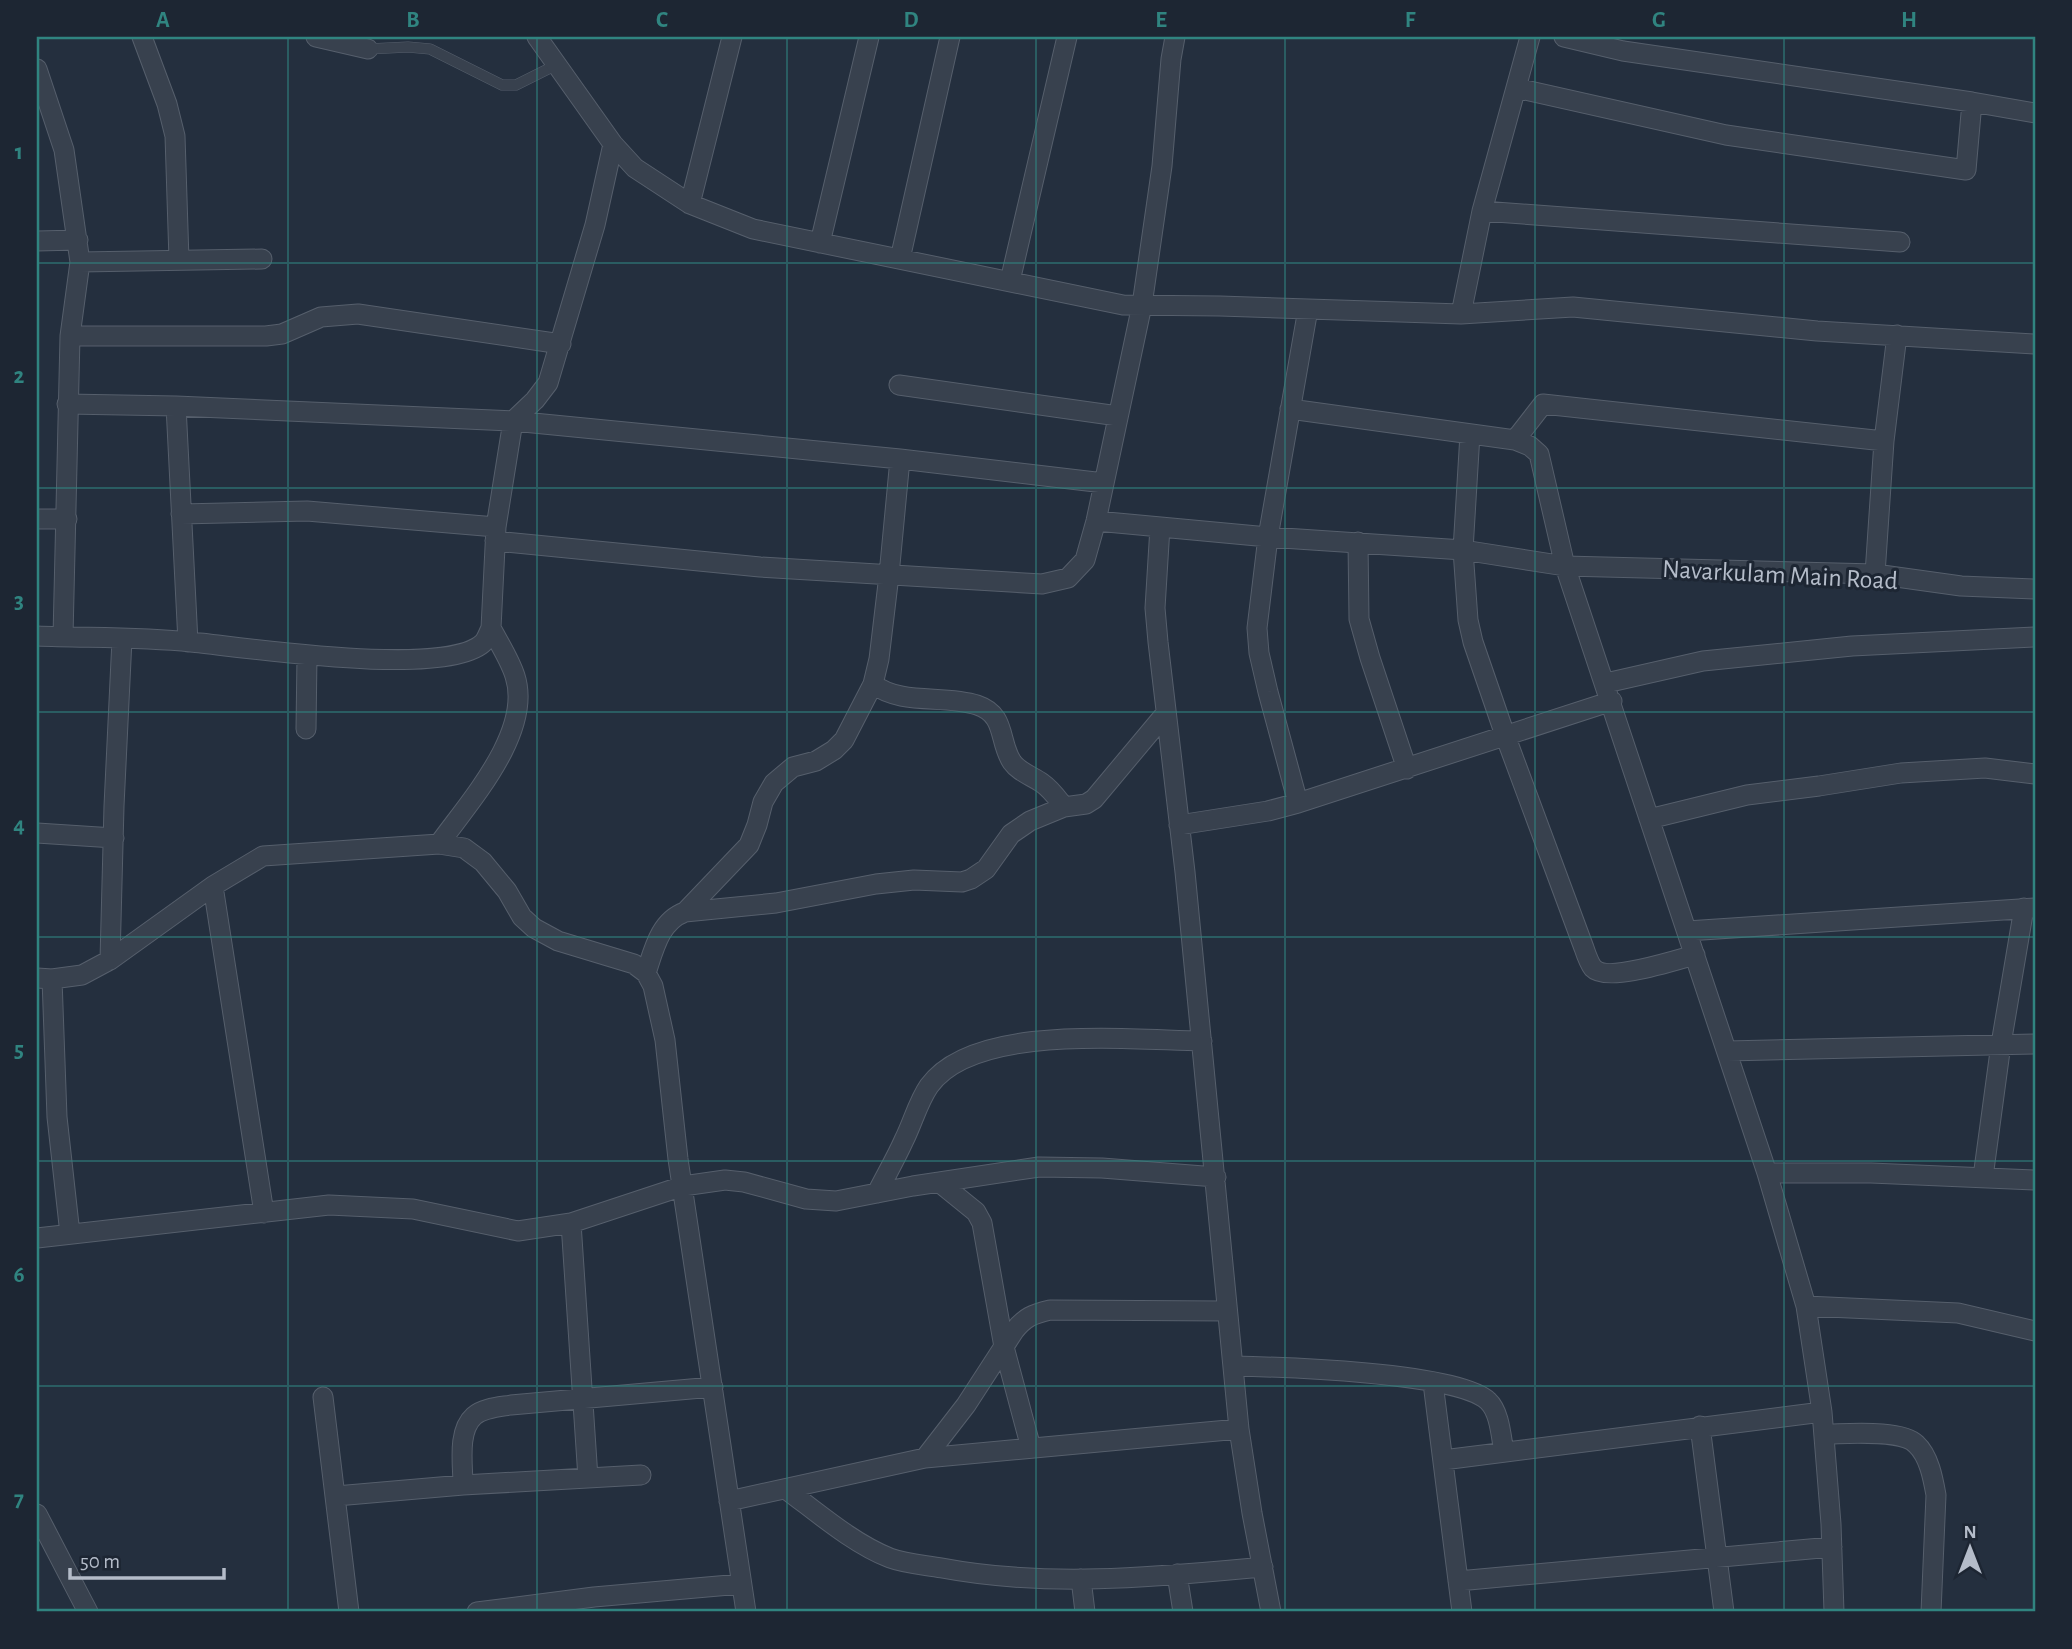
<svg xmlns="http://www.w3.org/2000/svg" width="2072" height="1649" font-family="'Alegreya Sans',sans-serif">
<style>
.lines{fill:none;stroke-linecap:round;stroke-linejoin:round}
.service-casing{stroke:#565f6c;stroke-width:11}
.minor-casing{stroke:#565f6c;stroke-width:21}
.service{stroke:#38414e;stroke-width:10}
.minor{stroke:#38414e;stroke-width:19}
.grid{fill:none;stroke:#308480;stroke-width:2;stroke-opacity:0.55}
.labels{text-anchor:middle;stroke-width:6;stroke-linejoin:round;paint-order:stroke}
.street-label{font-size:26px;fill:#b4bcc9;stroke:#1d2633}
.neatline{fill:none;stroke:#308480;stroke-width:2.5}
.grid-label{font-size:23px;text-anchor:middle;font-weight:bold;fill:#308480}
</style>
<rect width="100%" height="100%" fill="#242f3e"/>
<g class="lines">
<defs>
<path id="service" d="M368 49 408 47 430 49 502 85H516L558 64"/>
<path id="minor" d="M142 37 167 104 175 136 179 260
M316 37 368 49
M537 37 613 144 635 168 690 204 753 229 1123 305 1220 306 1461 314 1573 307 1817 331 2035 344
M1564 37 1623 51 1972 102 2035 113
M37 69 64 150 80 262 70 336 63 637
M1516 88 1726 135 1966 170 1972 102
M690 204 732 37
M1482 211 1900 242
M37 241 78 240
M820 243 869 37
M900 259 950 37
M80 262 262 259
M1010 281 1067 37
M1461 314 1482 211 1530 37
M70 336H266L282 334 321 317 358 314 561 344
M899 385 1118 416
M67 404 176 406 513 421 900 459 1104 483
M176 406 188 642
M1290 409 1515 440 1530 446 1539 454 1565 566 1767 1173 1806 1306 1822 1412 1831 1524 1834 1612
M1470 434 1463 550 1468 620 1473 642 1505 735 1584 948C1586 954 1589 963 1593 968 1607 983 1676 960 1695 955
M1515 440 1543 404 1884 441
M181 514 307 511 496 527
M37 519H67
M1096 521 1268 537 1463 550 1565 566 1875 574 1961 586 2035 589
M1160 527 1155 608 1158 642 1185 872 1239 1429 1252 1513 1271 1612
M495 541 760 567 1042 584 1068 578 1085 560 1096 521 1142 305 1162 166 1171 59 1175 37
M1358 542 1359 619 1370 658 1407 769
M1875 574 1884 441 1897 335
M37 636C88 638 140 637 191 642 243 647 449 679 484 642 487 638 489 632 491 628L496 527 513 421 535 400 548 383 595 225 613 144
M1606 683 1703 661 1852 646 2035 637
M873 684C902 706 943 694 977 705 1007 715 998 741 1012 762 1019 772 1032 776 1042 783 1052 790 1057 798 1064 807
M306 729 307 656
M1298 803 1268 692 1259 653 1257 628 1268 537 1308 309
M1649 819 1747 795 1819 786 1901 773 1985 768 2035 774
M1179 825 1268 811 1298 803 1612 701
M37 833 114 838
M439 844C469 802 533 732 515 676 510 660 499 643 491 628
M213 886 264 1213
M685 912 749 845 757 825 763 802 774 783 793 767 816 761 834 750 844 740 873 684 879 659 889 575 900 459
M1687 931 2035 908
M110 960 114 806 122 639
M646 973C654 949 660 921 685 912L776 903 876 884 914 880 962 882 971 879 986 869 1011 834 1030 821 1064 807 1086 804 1094 799 1166 713
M37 978 52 979 82 975 110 960 213 886 263 856 439 844 464 848 483 862 507 891 522 917 534 928 558 941 634 964 646 973 653 986 665 1040 678 1159 746 1612
M52 979 57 1117 70 1234
M1727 1051 2035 1044
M1767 1173H1871L2035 1180
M1983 1177 2001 1044 2024 908
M939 1182 976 1212 982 1223 1004 1347 1031 1448
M877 1193C886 1175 896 1158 904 1140 913 1122 918 1102 929 1086 974 1023 1131 1040 1202 1041
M571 1223 588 1478
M37 1238 329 1205 413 1209 518 1231 571 1223 683 1186 725 1180 744 1182 806 1199 836 1201 913 1186 1039 1167 1102 1168 1216 1177
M1806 1306 1958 1313 2035 1331
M1233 1366C1279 1367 1458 1372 1488 1401 1500 1412 1501 1437 1504 1452
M1433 1383 1462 1612
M323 1397 349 1612
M1700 1426 1724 1612
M1824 1434C1846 1434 1901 1429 1916 1444 1929 1456 1933 1478 1936 1495L1931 1612
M925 1458 966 1405 1014 1331C1025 1317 1033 1314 1050 1310L1227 1311
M1443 1460 1822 1412
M463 1485C463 1465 457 1431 474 1416 483 1408 499 1407 511 1405L713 1387
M787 1490C818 1513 854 1544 890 1558 906 1564 926 1565 942 1568 1048 1588 1156 1577 1263 1567
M336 1496 463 1485 641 1475
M729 1501 925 1458 1239 1429
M37 1514 88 1612
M1177 1574 1183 1612
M1081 1579 1085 1612
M1458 1581 1832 1547
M477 1612 594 1597 741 1584"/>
</defs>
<use href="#service" class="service-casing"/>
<use href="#minor" class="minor-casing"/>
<use href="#service" class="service"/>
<use href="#minor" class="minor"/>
</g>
<path class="grid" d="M288 37V1612M537 37V1612M787 37V1612M1036 37V1612M1285 37V1612M1535 37V1612M1784 37V1612M37 263H2035M37 488H2035M37 712H2035M37 937H2035M37 1161H2035M37 1386H2035"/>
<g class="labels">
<g class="street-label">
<text transform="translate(1780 574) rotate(3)" y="9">Navarkulam Main Road</text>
</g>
</g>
<rect width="2072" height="1649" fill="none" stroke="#1d2633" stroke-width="77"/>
<g transform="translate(1970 1548)" stroke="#1d2633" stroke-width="5" paint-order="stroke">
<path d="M0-5L12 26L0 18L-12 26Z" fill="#b4bcc9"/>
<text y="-10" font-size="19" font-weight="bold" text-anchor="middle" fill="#b4bcc9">N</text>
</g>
<path d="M70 1568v10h154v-10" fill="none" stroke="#b4bcc9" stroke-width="3.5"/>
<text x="80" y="1568" font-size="21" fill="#b4bcc9" stroke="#1d2633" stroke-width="5" paint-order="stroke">50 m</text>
<rect x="38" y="38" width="1996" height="1572" class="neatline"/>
<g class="grid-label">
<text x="163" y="27">A</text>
<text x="413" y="27">B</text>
<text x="662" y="27">C</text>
<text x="911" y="27">D</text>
<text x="1161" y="27">E</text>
<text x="1410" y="27">F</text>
<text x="1659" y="27">G</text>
<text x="1909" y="27">H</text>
<text x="19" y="159">1</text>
<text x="19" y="383">2</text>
<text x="19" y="608">3</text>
<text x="19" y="832">4</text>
<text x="19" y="1057">5</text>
<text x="19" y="1282">6</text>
<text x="19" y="1506">7</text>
</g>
</svg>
